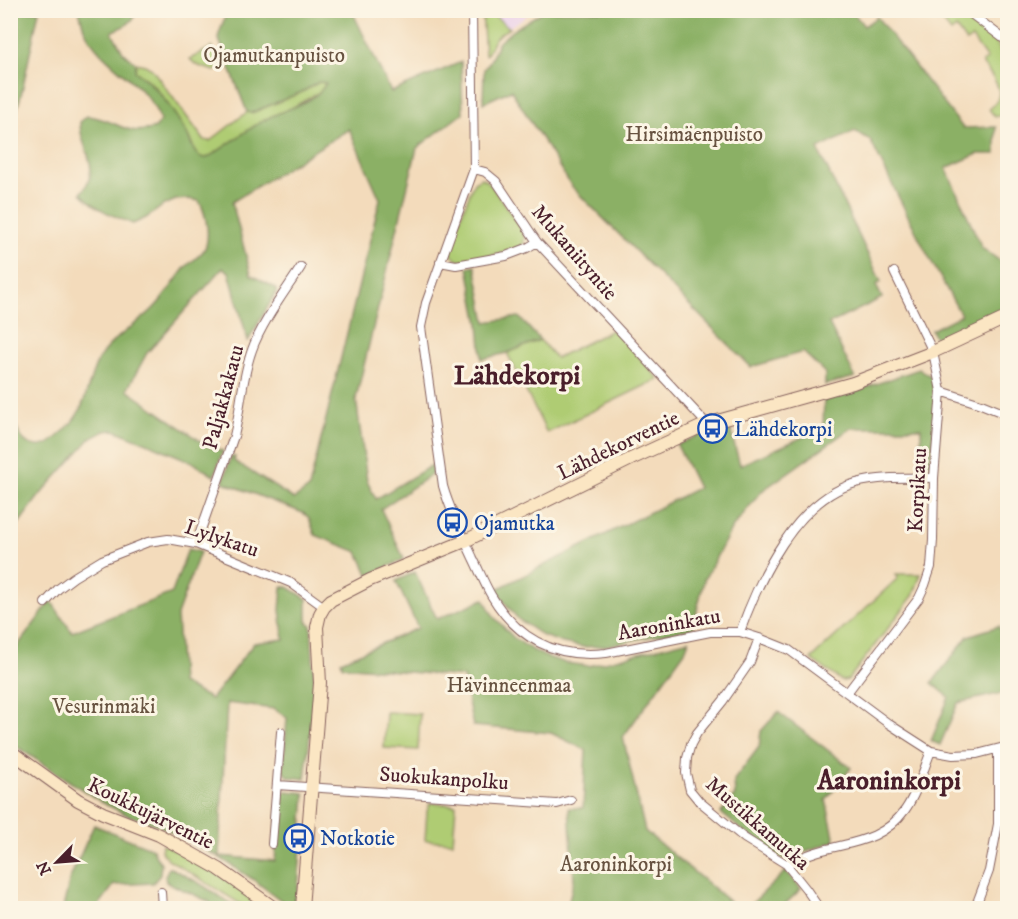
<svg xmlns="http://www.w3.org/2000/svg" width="1018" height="919" font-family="'IM FELL DW Pica',serif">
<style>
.built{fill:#ebd1eb}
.green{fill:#afcc73;stroke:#7c764f;stroke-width:1.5}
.forest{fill:#8bb065;stroke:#6a6848;stroke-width:1.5}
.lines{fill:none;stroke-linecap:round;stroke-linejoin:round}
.street-casing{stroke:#85615d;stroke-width:10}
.secondary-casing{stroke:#85615d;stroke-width:14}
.street{stroke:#fff;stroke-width:8}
.secondary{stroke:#fbe6c3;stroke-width:12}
.labels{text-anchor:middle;stroke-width:6;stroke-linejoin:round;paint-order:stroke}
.park-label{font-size:21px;fill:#685341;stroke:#fcf5e5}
.street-label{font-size:21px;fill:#4a1f2b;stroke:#fcf5e5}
.transit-label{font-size:21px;fill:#164399;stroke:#fcf5e5;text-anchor:start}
.district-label{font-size:27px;font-weight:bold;fill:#4a1f2b;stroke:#fcf5e5}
</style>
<rect width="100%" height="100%" fill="#fcf5e5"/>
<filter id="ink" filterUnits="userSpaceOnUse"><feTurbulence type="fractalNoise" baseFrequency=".0167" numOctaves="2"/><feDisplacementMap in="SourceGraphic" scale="12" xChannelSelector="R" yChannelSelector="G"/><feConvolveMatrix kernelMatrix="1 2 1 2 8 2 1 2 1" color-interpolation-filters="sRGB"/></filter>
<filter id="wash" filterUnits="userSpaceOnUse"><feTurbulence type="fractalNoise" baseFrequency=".008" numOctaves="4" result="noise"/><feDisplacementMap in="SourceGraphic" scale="24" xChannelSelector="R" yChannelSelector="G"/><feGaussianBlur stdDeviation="1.35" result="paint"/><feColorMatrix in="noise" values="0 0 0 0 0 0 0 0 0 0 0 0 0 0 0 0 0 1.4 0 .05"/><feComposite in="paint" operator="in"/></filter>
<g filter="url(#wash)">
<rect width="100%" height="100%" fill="#f3dbbb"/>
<path class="built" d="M482 11H533L498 35 493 41 490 50 487 54 485 55Z"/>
<path class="green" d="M482 11H488L510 28C504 31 498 34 494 40 491 45 490 50 487 54L485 55Z
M934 11H960L992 35 996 41 1003 58 1004 66 1002 115 995 117 989 109C1010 94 993 78 982 63L987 59 972 38 966 42 956 28 951 32Z
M212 47 220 65 219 68 215 71C206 68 196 67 190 59Z
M136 63 145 65 152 69 204 140 210 141 247 112 252 113 302 92 319 82 326 83 321 91 230 144 207 158H201L196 154 191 141 173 112 157 89 147 79 135 71Z
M481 178 486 180 491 185 521 228C524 233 526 241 522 246 515 253 470 259 459 261 452 258 450 253 450 245L474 182Z
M614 329 659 379 547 433 507 353 540 340 556 358Z
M895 574H921L913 596 848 680 842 681 811 659 898 578Z
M386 712 420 714 418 750 384 748Z
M430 803 456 805 453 842 425 840 427 811Z
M162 845 168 846 223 877 266 908H247L168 859 161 851Z"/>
<path class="forest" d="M851 10 864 26 877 17 963 128 996 127V154H978L946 168 982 248 1007 266V309L999 312 942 340C935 339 934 336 931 330L961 315 924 248 870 140 855 131 818 149 881 282 876 285 882 298 829 324 855 377 825 385V373L803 352 751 367 572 187 511 90 483 103 484 69 490 61 499 42 513 30 543 11Z
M10 11H39L22 91 11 132Z
M79 11H134V18L128 24 112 32 123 52 136 63 135 71C157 86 172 109 186 132 190 138 191 147 196 153 199 157 202 158 207 158 227 146 246 130 266 119 286 108 315 104 326 83L319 82 302 92 251 113 247 112 218 37 227 11H352L391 92 461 62 463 113 417 148 356 398 367 481 376 499 432 465V474L381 509 404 559 369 576 358 552 315 535 309 518 303 513 223 482 231 456 235 457 234 461 294 499 309 488 380 199 349 129 232 202 251 275 276 288 277 291 248 341 229 272 223 268 147 353 127 390 208 446 223 451 214 476 192 462 147 443 114 430 105 431 90 439 40 495 11 534 10 406C15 422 17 443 36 446 45 447 50 443 57 437 67 429 74 421 80 410 89 392 91 368 104 351 118 334 138 324 153 309 165 297 174 282 184 269 190 262 199 257 204 250 211 237 206 213 199 201L188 199 176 200 164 205 146 218 133 224C111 215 97 210 81 193 104 165 79 149 80 122L87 116C116 118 124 138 156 128L160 120C147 81 101 66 84 29 82 23 81 16 79 11Z
M475 265 486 322 519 317 540 340 507 353 482 359 479 324 468 267Z
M919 369 932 377 936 405 933 442 928 469 925 472 921 473V428H851L762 491 732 528 704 580 693 628 604 646 583 647 563 643 543 636 518 619 495 590 698 488 677 445 717 427 729 425 740 465 823 428 824 400 850 393Z
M188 549 200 552 177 615 181 683 211 699 254 643 284 639 280 610 282 587H288L307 599V621L311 625 315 690 305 779 289 777 283 771 287 718 274 709 227 703 219 856 275 861 280 796 287 791 305 793 297 902 286 904 251 878 219 857 158 825 127 815 101 802 11 743 10 656 51 601 72 632 172 593Z
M415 572 437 619 484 599 494 617 513 637 529 648 544 656 566 663 589 666 689 640 685 651 623 737 645 831 737 908H567L574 880 569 808H583L586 750 551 733 473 726 463 677 343 666 341 661 418 628 396 581Z
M999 626 1007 651V692L958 703 940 745 931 741 949 697 932 683 968 636Z
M778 712 851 768 826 800 835 841 784 859 744 832 721 813 735 795 734 780 759 747 761 731Z
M94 825 153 849 156 857 161 863 160 875 153 883 114 885 99 905V908H63L70 878Z
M169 867 199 883 238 908H210V902L166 882 165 876Z
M786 871 801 889 781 908H747Z"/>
</g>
<g filter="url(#ink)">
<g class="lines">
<defs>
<path id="street" d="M472 10 474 169 426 303 421 327 443 486C450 511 462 534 473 558 479 570 484 583 491 595 517 639 556 659 606 653L710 632H740L759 638 789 650 889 724 931 751 953 755 977 754 1008 746
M966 10 1008 42
M474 169 485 172 496 181 537 242 707 424
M440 262 456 265 506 256 527 248 537 242
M941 391 981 404 1008 415
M196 544 234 436C241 408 242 377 252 350 262 322 285 292 301 267
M45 603 58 589 74 577 102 560 148 542 168 539 196 544 291 583 324 607
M740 632C759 579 796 499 856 483 881 476 908 478 934 478
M759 638 750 662 723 701 697 733 691 744 687 758 686 773 690 790 699 801 744 838 786 864 806 889 819 908
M847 693 919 598 925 585 931 567 933 540 934 478 941 391 933 352 894 272
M277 785 557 804 571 800
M272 844 281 732
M786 864C796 860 806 855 816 852 850 842 882 842 905 810 917 793 923 771 931 751
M161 892 162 908
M975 908 989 871 998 824V749"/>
<path id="secondary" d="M10 751 78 800 103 813 159 835 219 869 274 908
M302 908 320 683 317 627 320 614 324 607 331 600 370 580 465 541 631 459 707 424 853 383 933 352 1008 317"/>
</defs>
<use href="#street" class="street-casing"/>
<use href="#secondary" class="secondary-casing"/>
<use href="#street" class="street"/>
<use href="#secondary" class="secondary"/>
</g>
</g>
<defs>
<symbol id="bus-ring" viewBox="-11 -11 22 22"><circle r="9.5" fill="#fcf5e5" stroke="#1a4fb4" stroke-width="1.5"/><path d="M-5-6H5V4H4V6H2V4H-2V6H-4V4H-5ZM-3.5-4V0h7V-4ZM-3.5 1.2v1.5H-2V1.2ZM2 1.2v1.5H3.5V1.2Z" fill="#1a4fb4"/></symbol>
</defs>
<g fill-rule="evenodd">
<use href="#bus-ring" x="696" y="412" width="33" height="33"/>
<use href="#bus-ring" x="436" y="506" width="33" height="33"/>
<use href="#bus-ring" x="282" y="822" width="33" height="33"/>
</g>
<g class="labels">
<g class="park-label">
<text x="274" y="62">Ojamutkanpuisto</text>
<text x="694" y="141">Hirsimäenpuisto</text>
<text x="509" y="692">Hävinneenmaa</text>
<text x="104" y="713">Vesurinmäki</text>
<text x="616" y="871">Aaroninkorpi</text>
</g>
<g class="street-label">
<text transform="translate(575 252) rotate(49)" y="7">Mukaniityntie</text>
<text transform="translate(223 397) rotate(-75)" y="7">Paljakkakatu</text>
<text transform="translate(618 445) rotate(-26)" y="7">Lähdekorventie</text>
<text transform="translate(917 490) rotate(-87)" y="7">Korpikatu</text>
<text transform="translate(222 538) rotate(19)" y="7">Lylykatu</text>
<text transform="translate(669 624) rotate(-10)" y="7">Aaroninkatu</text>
<text transform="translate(444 778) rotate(4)" y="7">Suokukanpolku</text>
<text transform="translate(151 813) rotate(26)" y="7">Koukkujärventie</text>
<text transform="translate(758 823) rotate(41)" y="7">Mustikkamutka</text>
</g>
<g class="transit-label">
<text x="734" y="436">Lähdekorpi</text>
<text x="474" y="530">Ojamutka</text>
<text x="320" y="845">Notkotie</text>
</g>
<g class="district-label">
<text x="517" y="384">Lähdekorpi</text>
<text x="889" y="789">Aaroninkorpi</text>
</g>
</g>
<rect width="1018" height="919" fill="none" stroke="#fcf5e5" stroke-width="36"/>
<g transform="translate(57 862) rotate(245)" stroke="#fcf5e5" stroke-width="4.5" paint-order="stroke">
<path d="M0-4.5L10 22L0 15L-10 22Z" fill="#4a1f2b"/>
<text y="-9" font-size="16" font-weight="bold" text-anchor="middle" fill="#4a1f2b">N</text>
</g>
</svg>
